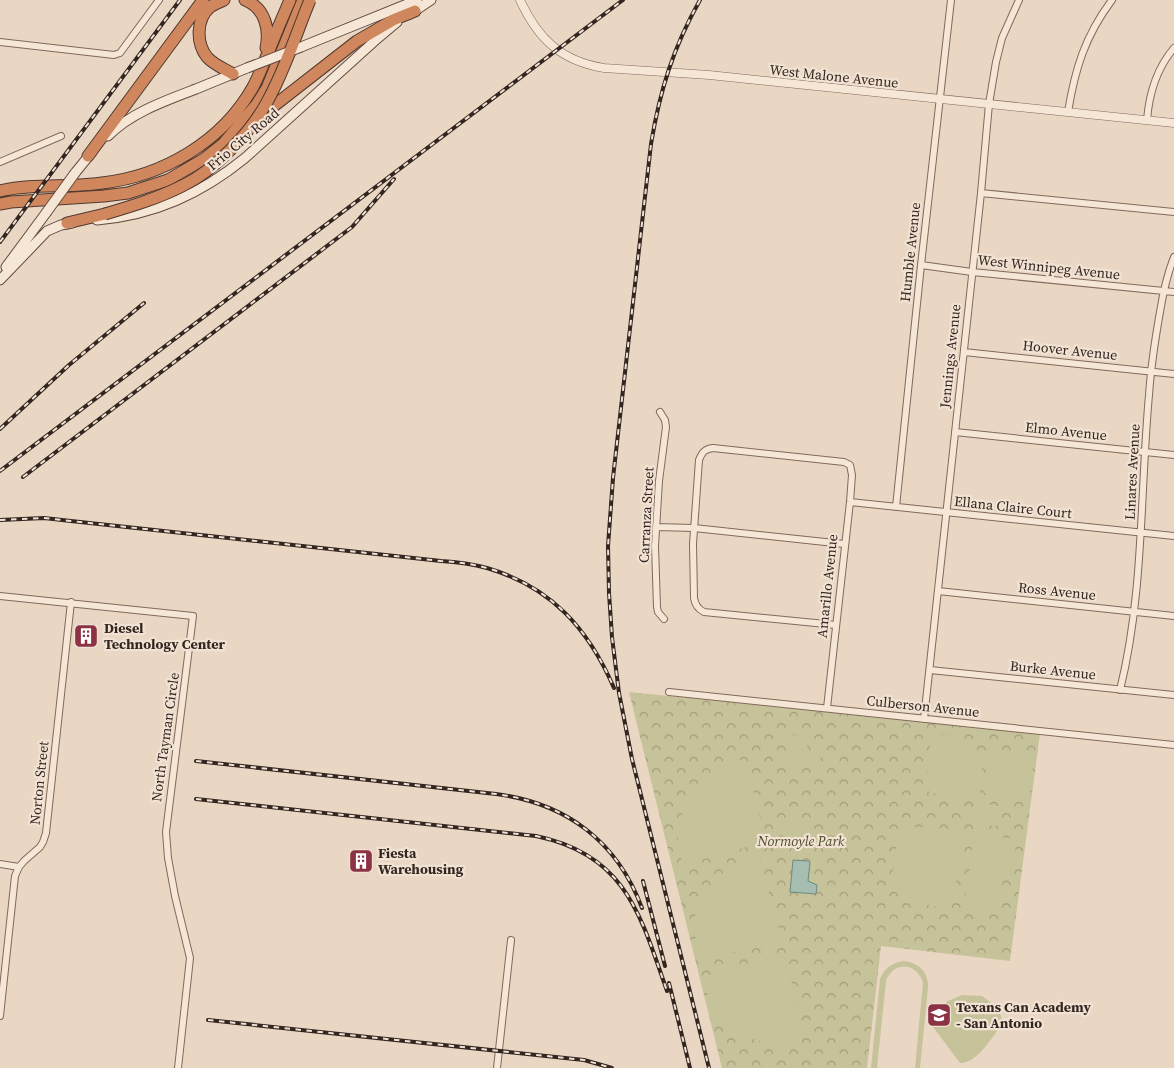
<svg xmlns="http://www.w3.org/2000/svg" width="1174" height="1068" font-family="'Source Serif 4',serif">
<style>
.park{fill:url(#park-crowns)}
.garden{fill:#c6c299}
.water{fill:#a6bdb1;stroke:#6e8a7d}
.lines{fill:none;stroke-linecap:round;stroke-linejoin:round}
.minor-casing{stroke:#82695c;stroke-width:8}
.tertiary-casing{stroke:#82695c;stroke-width:9}
.secondary-casing{stroke:#644a40;stroke-width:11}
.motorway-casing{stroke:#503930;stroke-width:13}
.minor{stroke:#f5e6d6;stroke-width:6}
.tertiary{stroke:#f5e6d6;stroke-width:8}
.secondary{stroke:#f5e6d6;stroke-width:9}
.motorway{stroke:#d0875d;stroke-width:11}
.rail-casing{stroke:#33251f;stroke-width:4}
.rail{stroke:#f1e2d3;stroke-width:2;stroke-dasharray:5.5;stroke-linecap:butt}
.secondary-bridge-casing{stroke:#644a40;stroke-width:11;stroke-linecap:butt}
.motorway-bridge-casing{stroke:#503930;stroke-width:13;stroke-linecap:butt}
.secondary-bridge{stroke:#f5e6d6;stroke-width:9}
.motorway-bridge{stroke:#d0875d;stroke-width:11}
.labels{text-anchor:middle;stroke-width:4.5;stroke-linejoin:round;paint-order:stroke}
.street-label{font-size:14px;fill:#33251f;stroke:#f1e2d3}
.poi-label{font-size:14px;font-weight:bold;fill:#33251f;stroke:#f1e2d3;text-anchor:start}
.park-label{font-size:14px;font-style:italic;fill:#4c4e28;stroke:#f1e2d3}
</style>
<defs>
<pattern id="park-crowns" width="20" height="18" patternUnits="userSpaceOnUse" patternTransform="scale(1.25)"><rect width="20" height="18" fill="#c6c299"/><path d="M2 6a3 3 0 1 1 6 0M12 15a3 3 0 1 1 6 0" fill="none" stroke="#a19d7c"/></pattern>
</defs>
<rect width="100%" height="100%" fill="#e9d7c4"/>
<path class="park" d="M629 692 1040 733 1010 961 881 946 867 1068H722Z"/>
<path class="garden" d="M786 734 808 737 807 750 785 748Z
M931 734 950 735 965 744 975 754 982 768 980 798 930 793 926 786Z
M813 742 822 743 820 763 811 762Z
M989 748C1008 750 1018 754 1033 766L1029 803 989 798 984 792Z
M785 751 807 753 805 766 783 764Z
M745 759 765 837 761 843 683 865C680 855 677 845 678 834 678 827 680 819 683 812 693 779 714 767 745 759Z
M980 803 999 806 1001 811 997 826 977 825 976 819Z
M796 815 802 836 790 839 784 818Z
M899 826 963 830 967 835 950 908 931 906 917 899 900 885 893 871Z
M974 834 1017 839C1014 864 1012 868 990 879L1002 883 997 915 967 909 964 903 969 874Z
M759 857 780 933 778 941 701 960C698 948 693 934 694 922 697 900 715 877 733 866 740 861 751 859 759 857Z
M779 956 786 960 805 1038C793 1041 779 1045 766 1043 746 1039 719 1022 711 1003 707 995 706 985 704 976Z
M903 961C918 962 929 972 928 988L920 1068H915L923 982C916 962 893 961 886 981L877 1068H871L880 979C884 969 891 963 903 961Z
M962 995 982 996 998 1008 1003 1022C994 1035 977 1064 960 1063L927 1019 948 1001Z"/>
<path class="water" d="M793 860 808 861 810 863 808 881 817 885 816 894 790 892Z"/>
<g class="lines">
<defs>
<path id="minor" d="M0 42 114 55 120 53 159 0
M1068 112C1075 69 1085 36 1112 0
M1147 120C1149 95 1157 68 1174 48
M0 162 61 136
M981 193 1174 212
M921 265 972 272 1174 292
M964 352 1174 374
M660 412 665 420 666 427 659 481 655 546 657 607 658 612 664 619
M955 432 1174 455
M850 502 1174 536
M896 507 921 265 951 0
M656 527 694 528 844 544
M938 591 1174 616
M0 596 193 616 166 832 168 858 175 896 190 958 178 1068
M930 670 1174 695
M1120 690C1144 593 1140 493 1149 395 1151 366 1155 340 1160 312 1163 293 1167 275 1174 257
M669 692 1174 745
M827 708 850 502 852 475 850 465 844 462 713 448C705 449 702 452 699 460L693 544 694 598C695 605 698 609 704 612L836 625
M924 719 981 193 989 104 996 62 1002 38 1019 0
M0 864 19 867
M0 1016 15 876 19 867 24 861 40 847 43 842 46 833 71 602
M497 1068 511 940"/>
<path id="tertiary" d="M520 0C538 39 561 61 604 68L709 75 1174 123"/>
<path id="secondary" d="M410 14 431 0
M301 47 417 0
M108 136C130 113 167 100 196 89 213 82 230 75 247 68
M75 173 92 152
M97 220C154 215 201 194 245 158L378 38 397 22
M6 267 46 213
M0 280 47 231 61 225 72 223"/>
<path id="motorway" d="M224 0C220 2 214 4 210 7 196 19 196 43 207 57 214 65 225 69 233 74
M245 0C265 8 270 29 266 48
M257 119 357 41 393 20 415 11
M88 156 203 0
M0 191C32 183 69 188 102 183 163 176 222 142 253 87 259 76 263 64 268 53 275 35 282 18 290 0
M0 204 11 202 104 196 128 193 168 180 204 159 223 144 257 104 267 88 303 0
M67 223 105 214"/>
</defs>
<use href="#minor" class="minor-casing"/>
<use href="#tertiary" class="tertiary-casing"/>
<use href="#secondary" class="secondary-casing"/>
<use href="#motorway" class="motorway-casing"/>
<use href="#minor" class="minor"/>
<use href="#tertiary" class="tertiary"/>
<use href="#secondary" class="secondary"/>
<use href="#motorway" class="motorway"/>
<defs>
<path id="rail" d="M700 0C673 48 660 90 651 144L613 478 608 546 609 593 612 637 619 693 632 759 709 1068
M0 242 180 0
M0 429 69 365 144 303
M0 471 623 0
M23 477 352 227 394 179
M0 520 44 518 71 521 441 561C457 562 472 564 487 568 551 587 588 628 614 688
M196 761 496 794C566 803 617 841 642 908
M196 799 536 836C626 855 640 914 667 991
M643 881 665 966
M669 983 690 1068
M208 1020 584 1060 612 1068"/>
</defs>
<use href="#rail" class="rail-casing"/>
<use href="#rail" class="rail"/>
<defs>
<path id="secondary-bridge" d="M247 68 301 47
M46 213 75 173"/>
<path id="motorway-bridge" d="M105 214C132 206 159 198 184 185 215 170 251 132 267 102 285 70 296 34 310 0"/>
</defs>
<use href="#secondary-bridge" class="secondary-bridge-casing"/>
<use href="#motorway-bridge" class="motorway-bridge-casing"/>
<use href="#secondary-bridge" class="secondary-bridge"/>
<use href="#motorway-bridge" class="motorway-bridge"/>
</g>
<defs>
<symbol id="building-square" viewBox="-11 -11 22 22"><rect x="-9" y="-9" width="18" height="18" rx="4" fill="#8b3345" stroke="#f1e2d3"/><path d="M-4-6H4V6H1V3H-1V6H-4ZM-2.5-4.3h1.7v1.8h-1.7ZM.8-4.3h1.7v1.8H.8ZM-2.5-1h1.7V.8h-1.7ZM.8-1h1.7V.8H.8Z" fill="#fff"/></symbol>
<symbol id="school-square" viewBox="-11 -11 22 22"><rect x="-9" y="-9" width="18" height="18" rx="4" fill="#8b3345" stroke="#f1e2d3"/><path d="M0-5L7-2L0 1L-7-2ZM-4 1L0 2.5L4 1V4Q0 6-4 4Z" fill="#fff"/></symbol>
</defs>
<g fill-rule="evenodd">
<use href="#building-square" x="72" y="622" width="28" height="28"/>
<use href="#building-square" x="347" y="847" width="28" height="28"/>
<use href="#school-square" x="925" y="1001" width="28" height="28"/>
</g>
<g class="labels">
<g class="street-label">
<text transform="translate(834 76) rotate(6)" y="5">West Malone Avenue</text>
<text transform="translate(243 139) rotate(-40)" y="5">Frio City Road</text>
<text transform="translate(910 252) rotate(-84)" y="5">Humble Avenue</text>
<text transform="translate(1049 267) rotate(6)" y="5">West Winnipeg Avenue</text>
<text transform="translate(1070 350) rotate(6)" y="5">Hoover Avenue</text>
<text transform="translate(950 356) rotate(-84)" y="5">Jennings Avenue</text>
<text transform="translate(1066 431) rotate(6)" y="5">Elmo Avenue</text>
<text transform="translate(1132 472) rotate(-87)" y="5">Linares Avenue</text>
<text transform="translate(1013 507) rotate(6)" y="5">Ellana Claire Court</text>
<text transform="translate(646 515) rotate(-87)" y="5">Carranza Street</text>
<text transform="translate(827 586) rotate(-84)" y="5">Amarillo Avenue</text>
<text transform="translate(1057 591) rotate(6)" y="5">Ross Avenue</text>
<text transform="translate(1053 670) rotate(6)" y="5">Burke Avenue</text>
<text transform="translate(923 706) rotate(6)" y="5">Culberson Avenue</text>
<text transform="translate(165 737) rotate(-82)" y="5">North Tayman Circle</text>
<text transform="translate(39 783) rotate(-84)" y="5">Norton Street</text>
</g>
<g class="poi-label">
<text x="104" y="633">Diesel<tspan x="104" dy="16">Technology Center</tspan></text>
<text x="378" y="858">Fiesta<tspan x="378" dy="16">Warehousing</tspan></text>
<text x="956" y="1012">Texans Can Academy<tspan x="956" dy="16">- San Antonio</tspan></text>
</g>
<g class="park-label">
<text x="801" y="846">Normoyle Park</text>
</g>
</g>
</svg>
